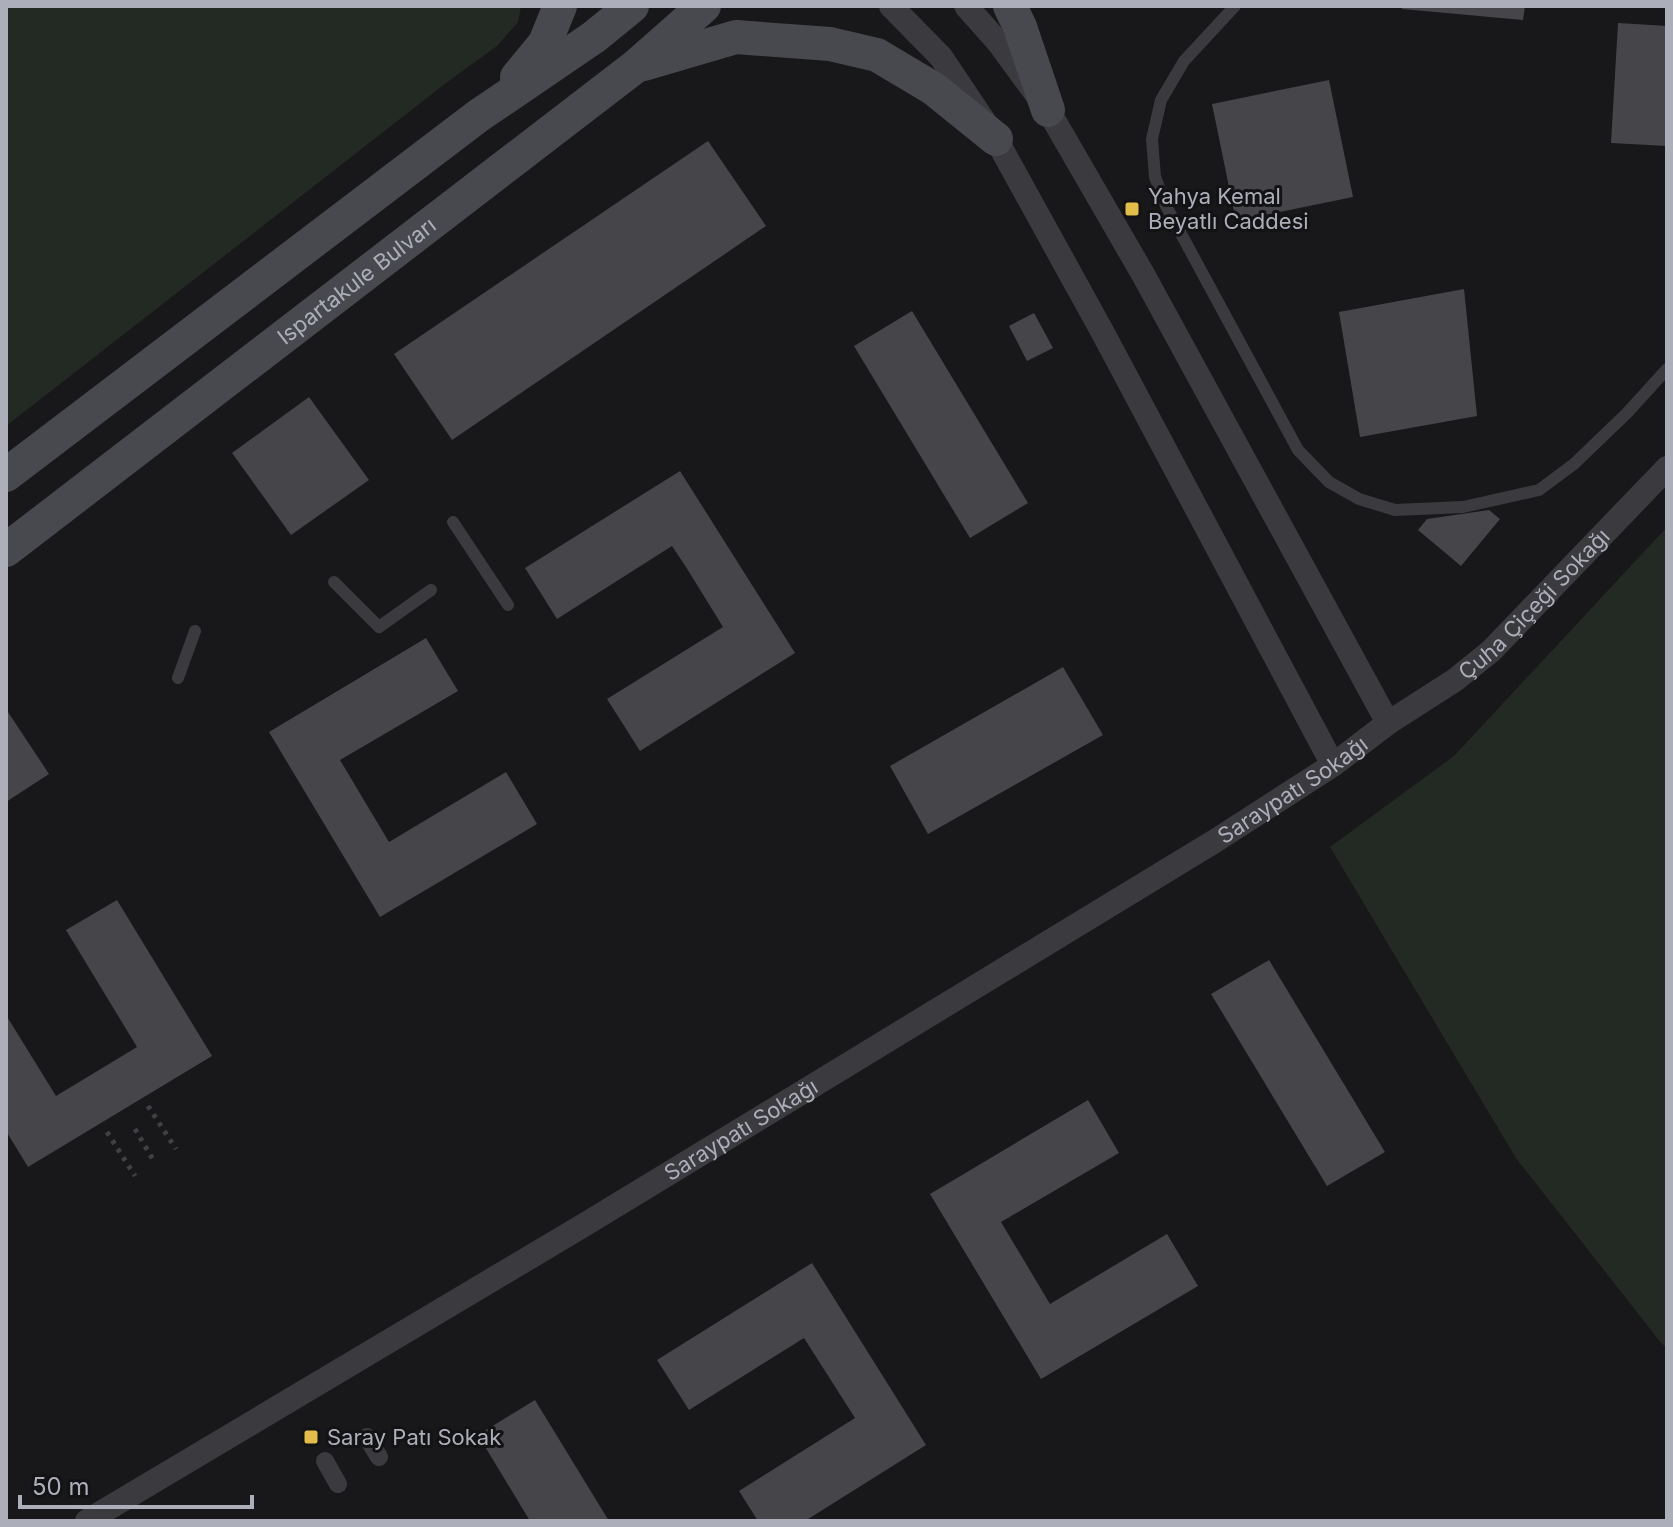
<svg xmlns="http://www.w3.org/2000/svg" width="1673" height="1527" font-family="Inter,sans-serif">
<style>
.green{fill:#232a24}
.building{fill:#46454a}
.lines{fill:none;stroke-linecap:round;stroke-linejoin:round}
.path{stroke:#404146;stroke-width:5;stroke-dasharray:4 6;stroke-linecap:butt}
.service{stroke:#3a3a3f;stroke-width:12}
.pedestrian{stroke:#3a3a3f;stroke-width:18}
.minor{stroke:#3a3a3f;stroke-width:24}
.secondary{stroke:#48494f;stroke-width:34}
.poi-dot{fill:#e2bd49;stroke:#131315;stroke-width:3}
.labels{text-anchor:middle;stroke-width:6;stroke-linejoin:round;paint-order:stroke}
.poi-label{font-size:22px;fill:#acafb9;stroke:#131315;text-anchor:start}
.street-label{font-size:22px;fill:#acafb9;stroke:#131315}
</style>
<rect width="100%" height="100%" fill="#18181a"/>
<path class="green" d="M6 6H521L518 22 497 46 450 80 6 426Z
M1667 527V1349L1658 1339 1516 1158 1330 847 1454 756Z"/>
<path class="building" d="M1402 6H1525L1523 20 1402 9Z
M1618 23 1667 26V146L1611 143Z
M1329 80 1353 197 1236 221 1212 104Z
M708 141 766 226 452 440 394 354Z
M1464 289 1477 416 1360 437 1339 312Z
M912 311 1028 503 970 538 854 346Z
M1034 313 1053 348 1027 361 1009 326Z
M309 397 369 480 291 535 232 453Z
M680 471 795 653 640 751 607 699 723 627 686 567 672 546 557 619 525 568Z
M1489 510 1500 519 1461 566 1418 530 1427 519Z
M426 638 458 691 340 760 389 842 506 772 537 824 380 917 269 732Z
M1063 667 1103 735 928 834 890 766Z
M6 709 49 774 6 802Z
M117 900 212 1056 28 1167 6 1131V1015L56 1096 137 1047 66 930Z
M1269 960 1385 1152 1327 1186 1211 994Z
M1088 1100 1119 1153 1001 1222 1050 1304 1167 1234 1198 1286 1041 1379 930 1194Z
M812 1263 926 1445 805 1521H758L739 1491 855 1418 804 1338 689 1410 657 1360Z
M535 1400 609 1521H530L478 1435Z"/>
<g class="lines">
<path class="path" d="M148 1106 176 1149
M135 1129 155 1163
M107 1132 135 1176"/>
<path class="service" d="M1235 6 1184 61 1161 100 1152 139 1155 177 1166 206 1298 450 1329 482 1359 499 1395 510 1463 507 1539 490 1574 464 1627 413 1667 369
M453 522 508 605
M334 582 379 627 431 590
M178 678 195 631"/>
<path class="pedestrian" d="M367 1437 379 1457
M325 1461 338 1484"/>
<g class="minor">
<path d="M891 6 941 57 996 139 1103 333 1333 765"/>
<path d="M966 6 998 42 1048 110 1144 276 1388 723"/>
<path id="s1" d="M87 1521 584 1225 1215 841 1333 765 1388 723 1455 680 1491 651 1667 468"/>
</g>
<g class="secondary">
<path d="M1010 6 1020 27 1048 110"/>
<path d="M644 64 736 37 830 44 877 55 934 89 996 139"/>
<path d="M517 77 545 43 560 6"/>
<path d="M6 475 478 116 594 37 632 6"/>
<path id="s2" d="M6 550 636 66 704 6"/>
</g>
</g>
<g class="poi-dot">
<rect x="1124" y="201" width="16" height="16" rx="4"/>
<rect x="303" y="1429" width="16" height="16" rx="4"/>
</g>
<g class="labels">
<g class="poi-label">
<text x="1148" y="204">Yahya Kemal<tspan x="1148" dy="25">Beyatlı Caddesi</tspan></text>
<text x="327" y="1445">Saray Patı Sokak</text>
</g>
<g class="street-label">
<text dy="8" stroke="none"><textPath href="#s2" startOffset="442">Ispartakule Bulvarı</textPath></text>
<text dy="8" stroke="none"><textPath href="#s1" startOffset="1716">Çuha Çiçeği Sokağı</textPath></text>
<text dy="8" stroke="none"><textPath href="#s1" startOffset="1410">Saraypatı Sokağı</textPath></text>
<text dy="8" stroke="none"><textPath href="#s1" startOffset="762">Saraypatı Sokağı</textPath></text>
</g>
</g>
<rect width="1673" height="1527" fill="none" stroke="#acafb9" stroke-width="16"/>
<path d="M20 1495v12h232v-12" fill="none" stroke="#acafb9" stroke-width="4"/>
<text x="32" y="1495" font-size="24" fill="#acafb9" stroke="#131315" stroke-width="6" paint-order="stroke">50 m</text>
</svg>
